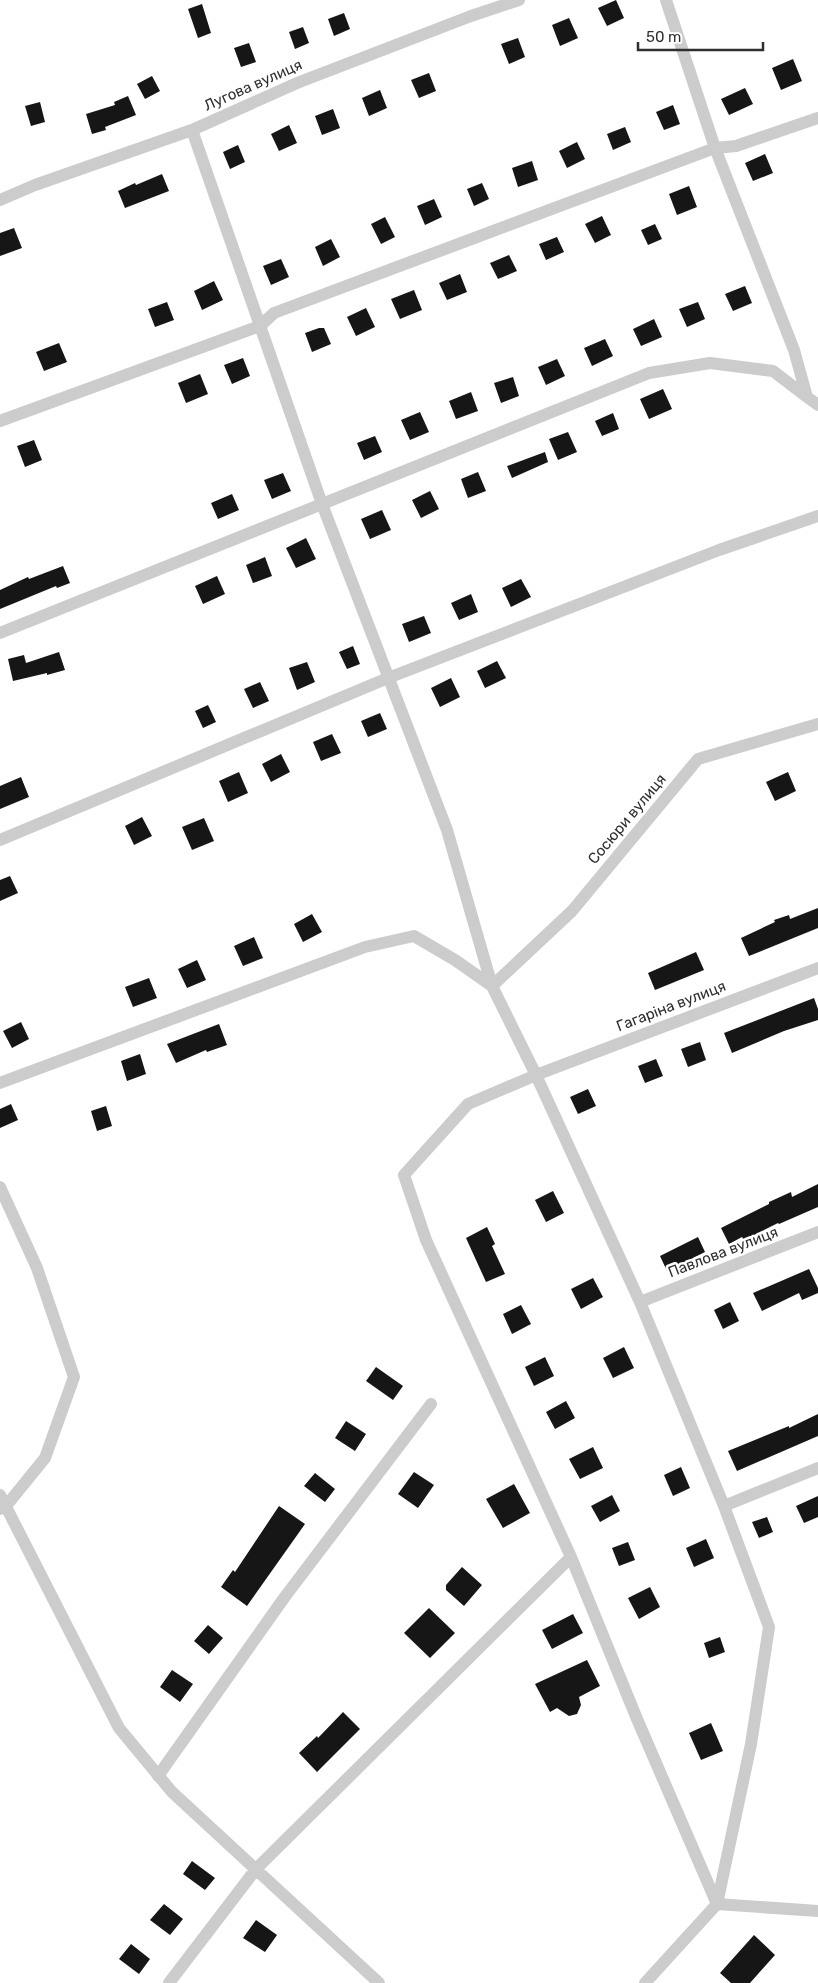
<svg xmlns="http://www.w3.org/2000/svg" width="818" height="1983" font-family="Rubik,sans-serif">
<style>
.building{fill:#161616}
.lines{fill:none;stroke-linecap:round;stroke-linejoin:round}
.street{stroke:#ccc;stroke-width:12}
.labels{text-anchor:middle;stroke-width:5;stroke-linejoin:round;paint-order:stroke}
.street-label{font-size:15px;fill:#2f2f2f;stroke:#fff}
</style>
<rect width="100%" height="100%" fill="#fff"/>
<path class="building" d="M616 0 624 18 607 26 598 8Z
M202 4 211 33 198 38 188 9Z
M344 13 350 29 334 36 328 19Z
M569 18 578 38 560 46 552 25Z
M303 27 309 43 295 49 289 32Z
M518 38 525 57 509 64 501 44Z
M249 43 256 62 241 67 234 48Z
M793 59 802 81 781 90 772 68Z
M429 73 436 91 419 98 411 80Z
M152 76 160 91 145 99 137 84Z
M745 88 753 104 729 115 721 99Z
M380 90 387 108 369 116 362 98Z
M128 96 136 115 105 127 106 130 92 134 86 114 115 105 114 102Z
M40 102 45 122 31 126 25 106Z
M673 105 680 124 664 130 656 112Z
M333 109 340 128 322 135 315 116Z
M289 125 297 143 279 151 271 134Z
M625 127 631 142 613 150 607 134Z
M577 142 585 159 567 168 559 151Z
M238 145 245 162 230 169 223 152Z
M765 154 773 173 753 181 745 163Z
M532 161 538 180 518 187 512 168Z
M162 174 169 191 125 208 118 191 135 183 136 185Z
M482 183 489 199 474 206 467 189Z
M689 186 697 207 677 215 669 194Z
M434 199 442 217 425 225 417 206Z
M602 216 611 235 595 243 585 224Z
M385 217 395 237 381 244 371 224Z
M655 224 662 239 648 245 641 230Z
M14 228 22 248 0 256V233Z
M557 237 564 252 546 260 539 244Z
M331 239 340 257 323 266 315 247Z
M509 255 517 271 498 279 490 263Z
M281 259 289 277 271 285 263 266Z
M460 274 467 292 447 300 439 283Z
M214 281 223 300 202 310 194 291Z
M745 286 752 303 733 311 725 294Z
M414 290 422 310 400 319 391 299Z
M167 302 174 320 155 327 148 309Z
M698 302 705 319 687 327 679 309Z
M366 308 375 327 356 336 347 317Z
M654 319 662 337 641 346 633 329Z
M319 328H324L331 344 312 352 305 333Z
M605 339 613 356 592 366 584 348Z
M59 343 67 362 44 371 36 352Z
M243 358 250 376 232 384 224 365Z
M557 359 565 376 546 385 538 367Z
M200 374 208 394 186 403 178 383Z
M513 377 519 396 501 403 494 383Z
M663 389 672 409 649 419 640 399Z
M471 392 478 411 456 419 449 401Z
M420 412 429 432 410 440 401 420Z
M613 413 619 429 602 436 595 421Z
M568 432 577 452 558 460 549 439Z
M375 436 382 452 364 460 357 443Z
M34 440 42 460 25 467 17 446Z
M545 452 548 462 512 478 507 466Z
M478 472 486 491 468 498 461 479Z
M283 473 291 491 272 499 264 480Z
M430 491 439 509 421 518 412 500Z
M232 494 239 510 218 519 211 503Z
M382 510 391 530 370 539 361 519Z
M306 538 316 559 296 568 286 548Z
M265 557 272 576 253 583 246 565Z
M63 566 70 583 57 588 56 586 0 609V590L28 577 29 579Z
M217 576 225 594 203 604 195 586Z
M521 579 531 597 511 607 502 588Z
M471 594 478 612 459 620 451 603Z
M424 616 431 633 409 642 402 624Z
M353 646 360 664 347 669 339 652Z
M59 652 65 670 47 675V673L13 681 8 659 24 655 26 663Z
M497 661 506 678 485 688 477 671Z
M307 662 315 682 297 690 289 668Z
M451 678 460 697 440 707 431 688Z
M260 682 269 701 253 708 244 689Z
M208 705 216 722 203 728 195 711Z
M380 713 387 729 368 737 361 721Z
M332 734 341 753 321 761 313 742Z
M281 754 290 772 271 782 262 764Z
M239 772 248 793 228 802 219 781Z
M788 772 796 791 775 801 766 782Z
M21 777 29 797 0 809V786Z
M142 817 152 836 134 845 125 826Z
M204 818 214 841 192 850 182 827Z
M10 876 18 893 0 901V880Z
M818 908V928L749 956 741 938 775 922 774 920 789 915 790 919Z
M312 914 322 932 303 942 294 924Z
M254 937 263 958 243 966 234 946Z
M696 952 704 970 655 990 648 973Z
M197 960 206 980 187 988 178 969Z
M149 978 157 998 133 1007 125 987Z
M814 998 818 1009V1020L784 1031 732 1053 724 1033Z
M21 1022 29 1039 12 1048 3 1031Z
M219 1024 227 1045 207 1052 206 1050 176 1063 167 1044Z
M700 1042 706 1060 688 1067 681 1049Z
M140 1054 146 1074 127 1081 121 1061Z
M656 1059 663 1076 645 1083 638 1066Z
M588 1089 596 1106 578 1114 570 1097Z
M11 1104 18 1120 0 1128V1109Z
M106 1106 112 1126 97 1131 91 1111Z
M818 1184V1207L779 1224 778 1223 744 1240 742 1237 729 1244 721 1228 769 1204V1202L791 1192 792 1197Z
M553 1191 564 1213 546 1222 535 1200Z
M487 1227 495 1244 492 1246 505 1274 486 1282 466 1238Z
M698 1237 705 1252 667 1271 660 1256Z
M809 1269 818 1288V1293L802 1300 799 1293 762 1311 753 1293Z
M593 1278 603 1297 581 1309 571 1289Z
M730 1302 739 1321 723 1329 714 1310Z
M521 1305 531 1324 512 1334 503 1314Z
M624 1347 634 1368 613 1378 603 1358Z
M545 1357 554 1376 534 1386 525 1367Z
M376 1367 403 1386 393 1400 366 1381Z
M566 1401 575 1418 555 1429 546 1412Z
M818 1414V1436L737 1471 728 1451 789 1426V1428Z
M346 1421 366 1434 355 1451 335 1438Z
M593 1447 603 1468 580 1479 569 1459Z
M681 1467 690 1488 673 1496 664 1475Z
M414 1472 434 1485 418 1508 398 1494Z
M315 1473 335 1489 325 1502 304 1486Z
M514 1484 530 1513 503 1528 486 1499Z
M612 1495 620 1511 600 1522 591 1506Z
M818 1496V1517L804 1523 796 1506Z
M279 1506 305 1524 247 1606 221 1587 233 1570 235 1572Z
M767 1517 773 1532 759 1538 752 1522Z
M706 1539 714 1558 694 1567 686 1548Z
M628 1542 635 1560 619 1566 612 1548Z
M462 1567 482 1585 464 1606 446 1590V1585Z
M650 1587 660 1607 639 1619 628 1598Z
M429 1608 455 1633 430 1658 404 1633Z
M573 1614 583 1633 552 1649 542 1630Z
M208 1625 223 1638 209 1654 194 1641Z
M720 1637 725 1652 709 1658 704 1643Z
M587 1660 600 1686 579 1697 581 1705 577 1714 569 1716 557 1708 550 1712 535 1684Z
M172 1670 193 1684 180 1702 160 1687Z
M343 1712 360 1729 317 1772 299 1753 317 1736 318 1738Z
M711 1723 723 1751 701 1760 689 1733Z
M192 1861 215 1878 205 1890 183 1874Z
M164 1904 183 1919 170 1935 150 1920Z
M256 1920 277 1935 265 1952 243 1938Z
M754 1935 775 1955 750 1983H731L720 1973Z
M131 1944 150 1959 139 1974 119 1959Z"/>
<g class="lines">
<path class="street" d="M666 0 715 148 794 350 807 397 818 405
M192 130 322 504 447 830 492 986 536 1075 640 1302 724 1506 769 1627 751 1744 717 1904
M0 200 35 185 192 130 297 83 471 16 519 0
M0 421 260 326 274 313 715 148 736 146 818 118
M0 633 649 373 710 363 773 371 807 397
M0 840 388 678 719 550 818 516
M0 1083 365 947 414 936 455 960 492 986 572 911 698 759 818 724
M0 1187 37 1268 74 1377 45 1458 6 1506 0 1509
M640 1302 818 1232
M0 1495 119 1728 172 1792 379 1983
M724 1506 818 1468
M158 1776 284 1598 431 1404
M717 1904 637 1719 571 1557 426 1240 404 1175 468 1104 536 1075 818 968
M169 1983 256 1869 571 1557
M645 1983 717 1904 818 1911"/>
</g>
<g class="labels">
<g class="street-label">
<text transform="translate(253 85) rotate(-24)" y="5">Лугова вулиця</text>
<text transform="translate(627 819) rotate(-50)" y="5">Сосюри вулиця</text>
<text transform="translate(671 1006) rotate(-21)" y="5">Гагаріна вулиця</text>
<text transform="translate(723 1252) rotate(-21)" y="5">Павлова вулиця</text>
</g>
</g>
<path d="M638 42v8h125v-8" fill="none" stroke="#2f2f2f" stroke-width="2.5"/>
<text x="646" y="42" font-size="15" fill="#2f2f2f" stroke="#ffffff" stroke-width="4" paint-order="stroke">50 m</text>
</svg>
